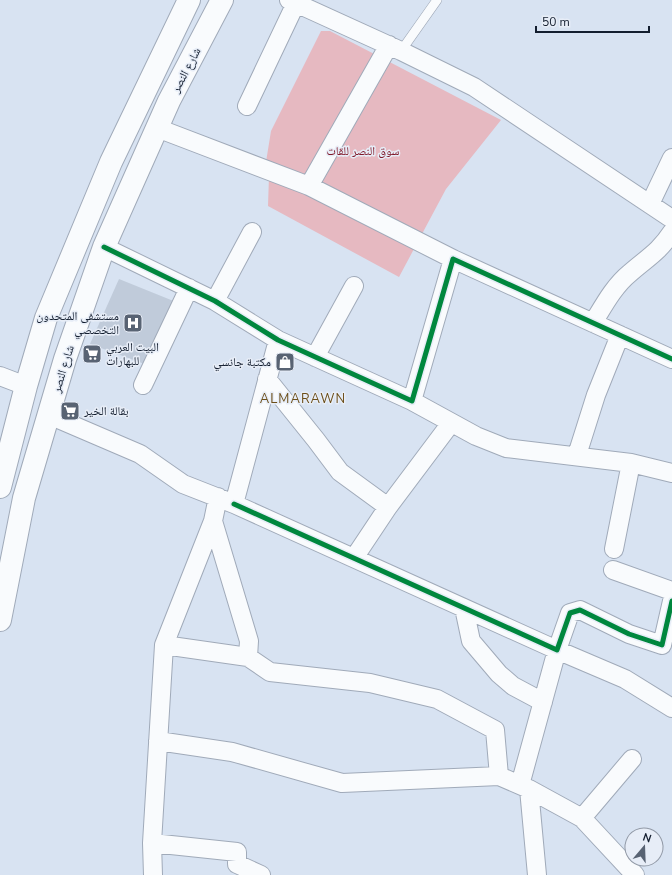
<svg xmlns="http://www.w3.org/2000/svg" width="672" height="875" font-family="'Nunito Sans','Noto Naskh Arabic',sans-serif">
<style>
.green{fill:#e6b9c1}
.building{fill:#c0cbda}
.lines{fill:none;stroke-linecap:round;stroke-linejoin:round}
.service-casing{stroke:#a0aab9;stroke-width:10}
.minor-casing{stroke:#a0aab9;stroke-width:20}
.primary-casing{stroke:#a0aab9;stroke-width:24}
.service{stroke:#f9fbfd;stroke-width:9}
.minor{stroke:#f9fbfd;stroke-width:18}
.primary{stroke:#f9fbfd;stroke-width:22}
.cycleway-casing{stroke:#e7edf7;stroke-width:8}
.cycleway{stroke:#00873e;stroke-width:5}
.labels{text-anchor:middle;stroke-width:3;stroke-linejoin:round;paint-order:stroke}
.street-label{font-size:12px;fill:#131e2f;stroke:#e7edf7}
.park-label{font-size:12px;fill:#801829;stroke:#e7edf7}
.poi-label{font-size:12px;fill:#131e2f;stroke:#e7edf7;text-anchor:end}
.neighbourhood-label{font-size:13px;letter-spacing:1px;fill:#6c4e18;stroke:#e7edf7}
</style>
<rect width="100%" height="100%" fill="#d8e3f2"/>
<path class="green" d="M321 31H330L501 120 446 189 399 277 268 206 269 176 266 162 271 131Z"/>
<path class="building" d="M119 279 176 302 150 366 90 344Z"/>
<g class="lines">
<defs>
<path id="service" d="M401 51 437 0"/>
<path id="minor" d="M289 0 401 51 474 87 672 219
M247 106 296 3
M157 128 309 186 453 259
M309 186 389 45
M650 204 672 158
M104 247 215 301 278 340 412 401 453 259 672 359
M215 301 252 232
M593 323C604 305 614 286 630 273 647 258 659 252 672 232
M315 357 354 286
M0 376 26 386
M267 379 316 440 340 472 388 507 354 558
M143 385 189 288
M412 401 476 436 506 448 631 463 672 473
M49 415 140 454 183 484 234 504 278 340
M577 455 596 395 620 335
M234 504 557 650 570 613 580 610 629 634 662 645 672 601
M388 507 451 423
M213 521 249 641 248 657
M614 549 631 463
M613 570 672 591
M464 608 471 641 499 674 513 686 543 702
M164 645 248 657 270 672 370 683 437 699 495 730 499 776
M158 741 232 752 342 783 499 776 529 789
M520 785 557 650 625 679 672 708
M582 818 632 759
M152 843 237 852V864L261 875
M153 875 152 843 164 645 213 521 218 497
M537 875 529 789 582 818 635 875"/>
<path id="primary" d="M0 487 26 386 46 318 111 162 189 0
M0 620 24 498 65 359 104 247 169 101 222 0"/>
</defs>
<use href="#service" class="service-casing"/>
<use href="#minor" class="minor-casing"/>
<use href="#primary" class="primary-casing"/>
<use href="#service" class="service"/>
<use href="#minor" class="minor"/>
<use href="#primary" class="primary"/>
<defs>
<path id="cycleway" d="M104 247 215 301 278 340 412 401 453 259 672 359
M234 504 557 650 570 613 580 610 629 634 662 645 672 601"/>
</defs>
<use href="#cycleway" class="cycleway-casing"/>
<use href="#cycleway" class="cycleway"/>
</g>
<defs>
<symbol id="hospital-square" viewBox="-11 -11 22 22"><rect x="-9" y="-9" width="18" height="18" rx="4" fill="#586373" stroke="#e7edf7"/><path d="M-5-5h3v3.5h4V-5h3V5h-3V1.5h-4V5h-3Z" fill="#fff"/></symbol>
<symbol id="supermarket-square" viewBox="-11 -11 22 22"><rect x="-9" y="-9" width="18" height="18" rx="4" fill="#586373" stroke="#e7edf7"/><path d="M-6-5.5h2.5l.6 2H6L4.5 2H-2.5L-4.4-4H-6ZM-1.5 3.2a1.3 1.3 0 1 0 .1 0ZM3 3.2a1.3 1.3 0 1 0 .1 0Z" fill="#fff"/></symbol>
<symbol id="shop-square" viewBox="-11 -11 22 22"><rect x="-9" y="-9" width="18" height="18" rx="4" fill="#586373" stroke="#e7edf7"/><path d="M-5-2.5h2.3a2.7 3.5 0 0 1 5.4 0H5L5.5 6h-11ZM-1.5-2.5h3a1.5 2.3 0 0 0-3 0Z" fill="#fff"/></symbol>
</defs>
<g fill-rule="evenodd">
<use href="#hospital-square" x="122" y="312" width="22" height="22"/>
<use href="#supermarket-square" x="81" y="343" width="22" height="22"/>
<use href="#shop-square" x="274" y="351" width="22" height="22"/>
<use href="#supermarket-square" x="59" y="400" width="22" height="22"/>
</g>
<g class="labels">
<g class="street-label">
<text transform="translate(186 70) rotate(-62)" y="4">شارع النصر</text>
<text transform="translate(63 369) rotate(-73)" y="4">شارع النصر</text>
</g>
<g class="park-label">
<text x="363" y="155">سوق النصر للقات</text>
</g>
<g class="poi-label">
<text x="119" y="320">مستشفى المتحدون<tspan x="119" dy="14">التخصصي</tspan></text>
<text x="106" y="351" text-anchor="start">البيت العربي<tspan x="106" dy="14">للبهارات</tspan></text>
<text x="271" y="366">مكتبة جانسي</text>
<text x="84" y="415" text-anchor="start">بقالة الخير</text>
</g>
<g class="neighbourhood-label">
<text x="303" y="403">ALMARAWN</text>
</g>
</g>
<g transform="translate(644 847) rotate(19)"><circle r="19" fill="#e7edf7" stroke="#929aa7"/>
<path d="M0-3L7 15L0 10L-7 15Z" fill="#586373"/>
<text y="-6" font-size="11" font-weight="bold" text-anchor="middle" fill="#131e2f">N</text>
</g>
<path d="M536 26v6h113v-6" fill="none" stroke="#131e2f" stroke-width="2"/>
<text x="542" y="26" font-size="12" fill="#131e2f" stroke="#e7edf7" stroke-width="3" paint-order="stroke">50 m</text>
</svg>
